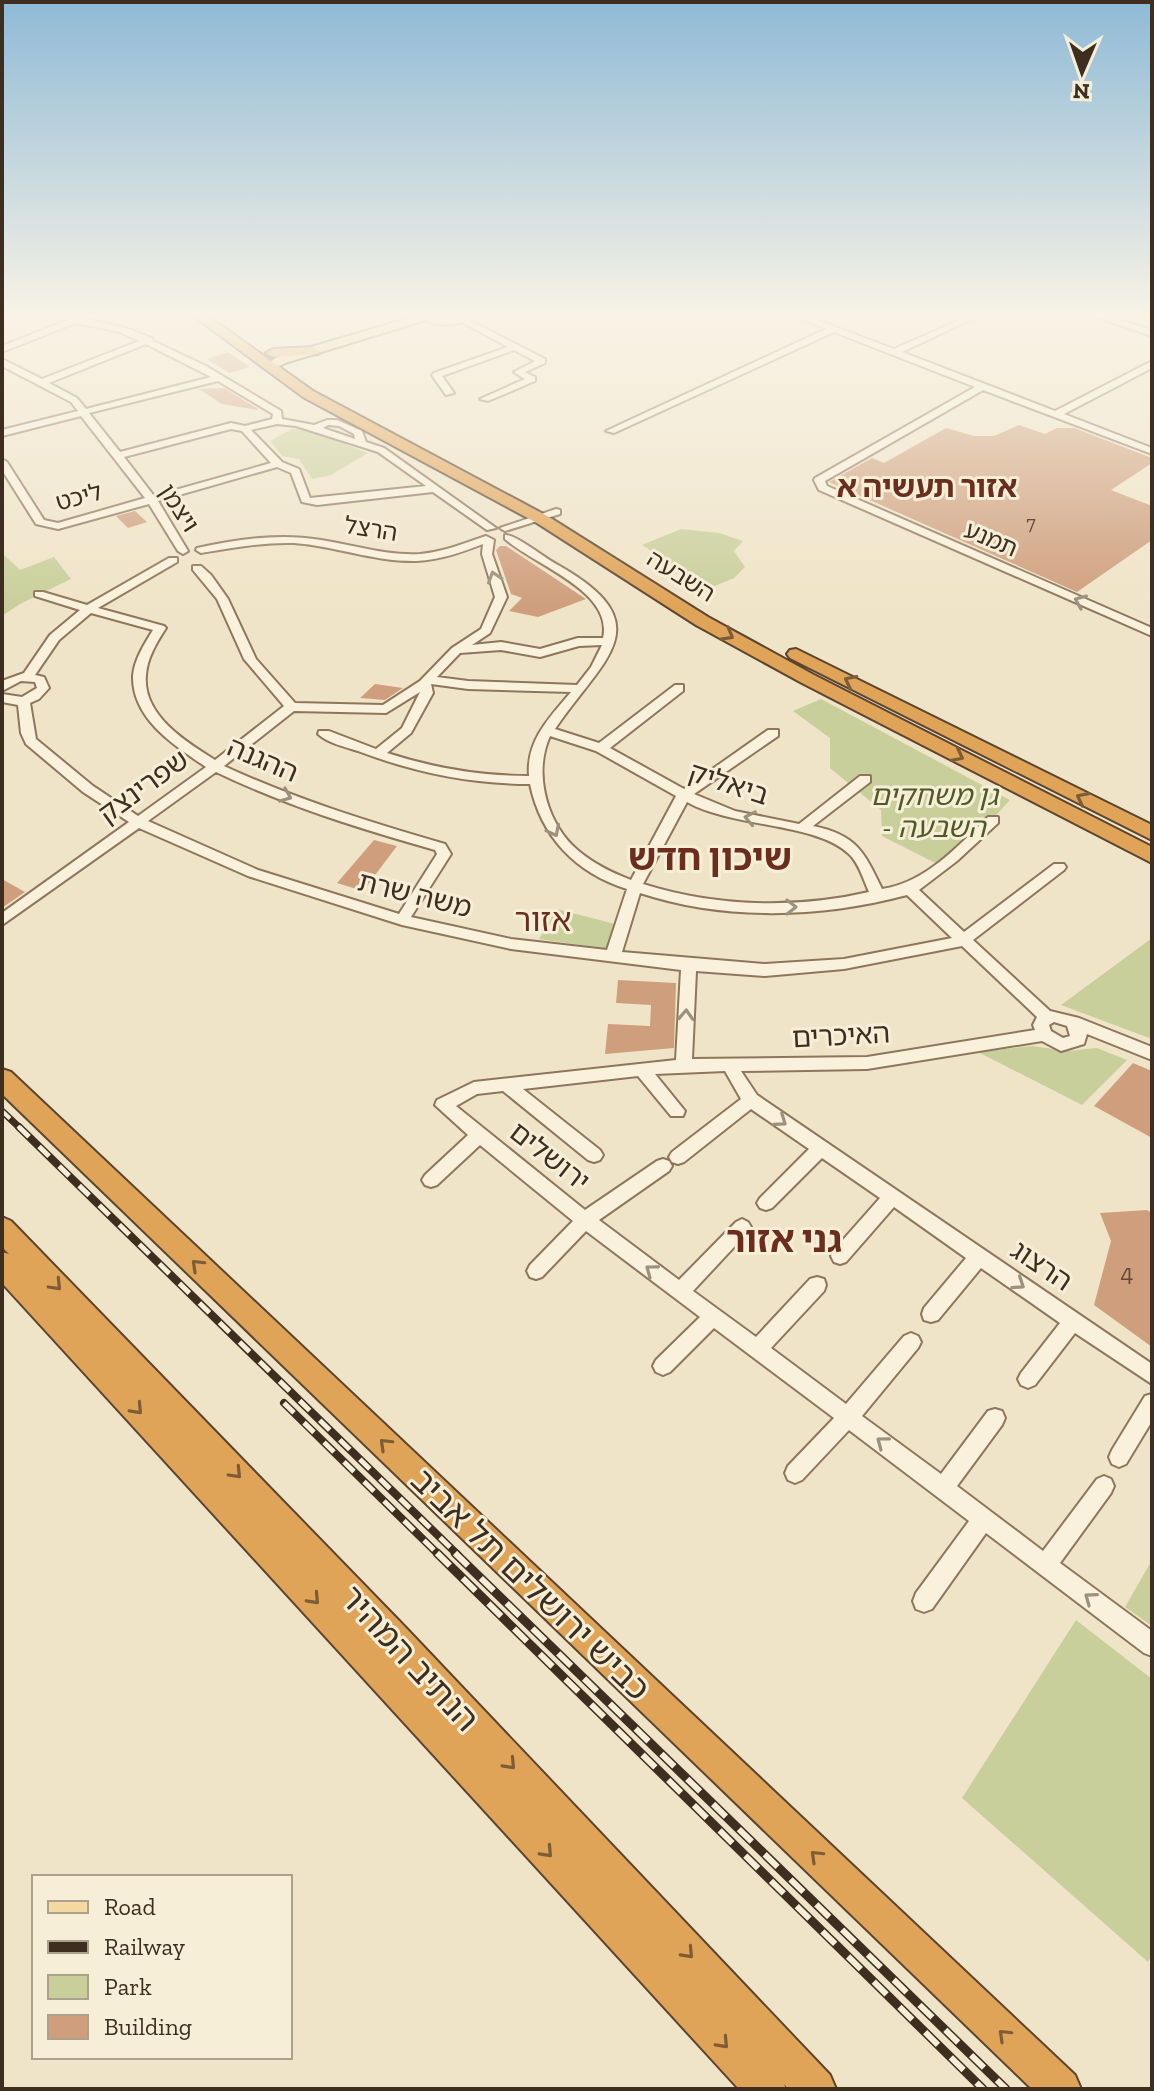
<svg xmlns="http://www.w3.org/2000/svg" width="1154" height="2091" font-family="'Zilla Slab','Noto Sans Hebrew',serif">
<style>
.green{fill:#c9cf9b}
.building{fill:#cf9f7d}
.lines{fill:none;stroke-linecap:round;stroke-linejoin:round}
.minor-casing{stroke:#8d765c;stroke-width:4}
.major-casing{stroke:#5b4430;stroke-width:4}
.highway-casing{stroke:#5b4430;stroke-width:4}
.minor{fill:#faf1dc;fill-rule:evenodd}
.major{fill:#f3d9a0;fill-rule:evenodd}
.highway{fill:#e0a458;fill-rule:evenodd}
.rail-far2-casing{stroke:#3d2e20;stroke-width:7}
.rail-far1-casing{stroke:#3d2e20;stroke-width:8}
.rail-casing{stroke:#3d2e20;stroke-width:9}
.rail-far2{stroke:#f7eed8;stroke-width:4;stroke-dasharray:11;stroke-linecap:butt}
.rail-far1{stroke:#f7eed8;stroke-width:5;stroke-dasharray:14;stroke-linecap:butt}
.rail{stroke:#f7eed8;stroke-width:6;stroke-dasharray:18;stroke-linecap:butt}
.oneway{stroke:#9c907e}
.oneway2{stroke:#7e5d36}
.labels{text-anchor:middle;stroke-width:6;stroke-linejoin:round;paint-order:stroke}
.far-number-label{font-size:20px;fill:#624a37}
.far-street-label{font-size:24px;fill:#3d2e20;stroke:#f7eed8}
.number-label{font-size:24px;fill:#624a37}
.street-label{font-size:28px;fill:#3d2e20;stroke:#f7eed8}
.park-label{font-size:28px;font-style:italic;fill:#4d5a26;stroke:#f7eed8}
.far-district-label{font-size:30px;font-weight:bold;fill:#6b2e1e;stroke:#f7eed8}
.quarter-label{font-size:32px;fill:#6b2e1e;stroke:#f7eed8}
.near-street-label{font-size:34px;fill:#3d2e20;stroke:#f7eed8}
.district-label{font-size:36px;font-weight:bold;fill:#6b2e1e;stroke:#f7eed8}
</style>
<rect width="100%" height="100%" fill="#f0e4c8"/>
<path class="green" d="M292 429H307L368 453 331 475 312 479 299 459 282 456 270 441Z
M681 529 719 533 743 541 734 551 745 567 734 578 710 588 642 545Z
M2 553 20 570 54 557 71 579 20 604 2 616Z
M821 699 1010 800 968 846 941 866 882 836 881 810 830 768V738L793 711Z
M557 909 615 924 609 949 539 939Z
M1152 938V1039L1061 1005Z
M1032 1046 1068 1051 1097 1048 1127 1060 1082 1105 978 1052Z
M1152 1560V1626L1125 1607Z
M1076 1620 1152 1679V1954L1148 1962 962 1798Z"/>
<path class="building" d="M228 352 250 367 229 373 207 359Z
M224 388 258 409 257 410 222 404 199 389Z
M1019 425 1045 434 1057 428H1074L1152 458V463L1111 490 1152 506V540L1077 592 829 482 872 458 884 463 946 428 974 436H994Z
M135 511 147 522 128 528 116 516Z
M500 546H506L586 599 538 617 509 611 522 598 511 594 496 550Z
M375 684 403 688 385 700 360 698Z
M374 840 397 846 363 891 337 883Z
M2 879 25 892 2 908Z
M618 980 676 983 674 1048 605 1054 608 1024 650 1026 651 1005 616 1003Z
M1133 1063 1152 1071V1138L1094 1106Z
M1147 1210 1152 1213V1347L1094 1305 1111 1241 1100 1213Z"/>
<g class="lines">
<defs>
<path id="minor" d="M2 314H14L2 320Z
M447 314H457L545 359V363L525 372 535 377V381L488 401 480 399 525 379 514 372 535 361 514 350 442 376 454 393 446 395 432 375 434 373 508 347Z
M790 314H801L894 349 973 314H983L902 352 1055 411 1152 361V368L1064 414 1152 448V454L983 390 825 481 827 486 1152 628V636L819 490 814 480 815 478 975 387 834 332 614 433 606 431 826 329Z
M1087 314H1099L1152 330V336Z
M75 317 126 328 152 338 153 341 206 366 281 411 282 419 314 425 327 420H337L362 431 366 442 384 448 496 528 487 530 433 492 317 505 302 502 291 473 277 467 158 501 188 551 183 554 178 551 149 504 58 529 36 524 2 470V459L7 462 44 520 58 523 145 498 81 416 2 436V430L78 411 71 402 2 366V359L42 379 139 341 120 332 76 323 2 352V346ZM146 344 211 377 86 409 77 398 49 383ZM218 381 273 414 272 419 245 426 231 423 120 452 89 413ZM277 424 296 426 378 452 426 486 310 498 299 469 282 462 251 430ZM328 425 339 426 354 434 355 439 323 428ZM231 429 242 431 271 463 154 496 124 457Z
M556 509 560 510V514L505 531 500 528Z
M505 535C515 534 546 559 558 565 664 625 602 659 555 729L599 743 675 685H683V691L610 748 684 789 768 730H778V736L694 794 735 811 799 824 860 776H870V782L813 826C857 835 864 852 882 889 925 883 958 846 988 817H998V823L957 861 919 890 964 932 1054 864H1064L1066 867 1064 870 973 940 1050 1011 1079 1018 1152 1047V1060L1087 1034 1084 1044 1061 1051 1042 1041 867 1069 741 1071 757 1095 1152 1364V1384L1075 1333 1035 1385 1028 1388 1021 1385 1018 1379 1021 1373 1060 1323 981 1268 938 1320 931 1322 924 1320 922 1314 924 1308 966 1258 894 1207 846 1262 840 1264 834 1262 831 1256 834 1250 880 1198 822 1158 772 1208 766 1210 760 1208 757 1203 760 1198 809 1149 751 1109 684 1162 678 1164 672 1162 669 1157 672 1152 741 1099 725 1071 655 1074 685 1111 683 1116H671L638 1076 523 1089 600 1150 603 1155 600 1160 594 1162 588 1160 503 1091 477 1094 456 1106 585 1210 657 1161 663 1159 669 1161 672 1166 669 1171 599 1220 679 1280 736 1222 742 1219 748 1222 751 1227 748 1232 693 1291 756 1337 810 1279 817 1277 824 1279 826 1285 824 1291 771 1348 846 1404 904 1336 911 1333 918 1336 921 1342 918 1348 862 1416 941 1474 988 1411 995 1409 1002 1411 1005 1418 1002 1425 957 1486 1043 1551 1097 1479 1104 1476 1111 1479 1114 1486 1111 1493 1060 1563 1152 1631V1656L1144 1653 986 1533 932 1609 924 1612 916 1609 913 1601 916 1593 969 1521 849 1430 802 1480 795 1483 788 1480 785 1473 788 1466 834 1418 714 1328 670 1372 663 1375 656 1372 653 1366 656 1360 700 1317 586 1231 542 1277 536 1279 530 1277 527 1271 530 1265 573 1221 480 1145 437 1185 431 1187 425 1185 422 1180 425 1175 468 1135 435 1105 437 1100 474 1082 676 1060 681 970 511 949 402 925 248 876 139 828 2 925V913L129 822 83 792 26 744 21 733 18 705 2 702V694L22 697 37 688 35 682 21 681 2 691V681L24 673 50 635 80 610 35 596V592H43L87 605 169 558H177V562L98 608 164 626 166 628C157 642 147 658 146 675 142 715 186 742 215 760L284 706 244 659 217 599 193 570V566H201L211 575 228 599 256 659 295 703 383 705 420 681 452 648 481 629 495 597 482 554 483 544C462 552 440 560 417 561 375 562 335 546 294 543 263 542 232 548 201 553L196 550 197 548C238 539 280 533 321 540 354 545 387 556 420 554 444 552 464 543 486 536L494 540 492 554 507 597 490 633 472 645 501 642 540 649 578 638H603C614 591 534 565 505 539ZM91 613 153 630C145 643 134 660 133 676 132 719 175 746 206 767L138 816 93 786 36 739 30 703 39 699 49 688 44 677 35 675 59 640ZM602 645 591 667 577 685 468 681 437 677 460 653 501 650 540 657 579 646ZM431 684 468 689 571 692C549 718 526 741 529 776 480 776 434 768 387 753L411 733 433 693ZM420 692 402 728 376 749 329 731H319L318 734C328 743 345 747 358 751 413 772 470 784 530 784 541 837 576 873 627 889L607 950 511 939 411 917 451 854 445 844C369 822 295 799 224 766L294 711 386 713ZM550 736 596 751 676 796 631 880C610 872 588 861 572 845 545 817 534 771 550 736ZM216 772C287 806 360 829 435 850L437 854 399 914 258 870 148 821ZM687 802C733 828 815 822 849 854 859 863 864 881 869 892 796 909 715 907 643 884ZM640 893C725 921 821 918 907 895L952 938 844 959 765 964 622 952ZM962 946 1037 1017 1033 1025 1035 1030 867 1057 692 1059 696 971 765 976 844 969ZM1054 1022 1067 1026 1070 1036 1063 1038 1051 1031 1049 1025Z
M1152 1394V1421L1126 1464 1119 1467 1112 1464 1109 1457 1112 1450 1145 1396Z"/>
<path id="major" d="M423 314 461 317 467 320C458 326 435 326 426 320L285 363 272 370 262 367 277 357Z"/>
<path id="highway" d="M191 314H205L313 391 549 517 708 617 814 675 1152 847V863L802 683 696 625 537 523 303 397Z
M313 347 320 351 318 354 273 357 266 353 273 349Z
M796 649 1152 825V840L790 658 787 654 790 650Z
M2 1069 11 1072 1075 2075 1081 2089H1032L2 1094Z
M2 1217 11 1221 405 1627 830 2075 836 2089H788L784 2084 786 2089H739L2 1283V1252L9 1254 2 1247Z"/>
</defs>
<use href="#minor" class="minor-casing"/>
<use href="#major" class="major-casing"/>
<use href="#highway" class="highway-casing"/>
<use href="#minor" class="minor"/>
<use href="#major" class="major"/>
<use href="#highway" class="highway"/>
<defs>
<path id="rail-far2" d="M2 1111 21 1129"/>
<path id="rail-far1" d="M19 1127 458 1555
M284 1403 439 1555"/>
<path id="rail" d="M437 1553 983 2089
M455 1553 1006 2089"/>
</defs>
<use href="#rail-far2" class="rail-far2-casing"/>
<use href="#rail-far1" class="rail-far1-casing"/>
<use href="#rail" class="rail-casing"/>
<use href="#rail-far2" class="rail-far2"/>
<use href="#rail-far1" class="rail-far1"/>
<use href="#rail" class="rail"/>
</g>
<defs><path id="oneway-chevron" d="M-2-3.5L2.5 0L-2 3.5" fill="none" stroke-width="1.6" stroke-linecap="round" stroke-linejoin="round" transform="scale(2)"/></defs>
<g class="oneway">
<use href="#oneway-chevron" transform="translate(494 577) rotate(-108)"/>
<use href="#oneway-chevron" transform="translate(1080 601) rotate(-157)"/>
<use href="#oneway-chevron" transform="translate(286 796) rotate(22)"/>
<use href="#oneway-chevron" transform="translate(750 818) rotate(-169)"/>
<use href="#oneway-chevron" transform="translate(554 831) rotate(63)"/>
<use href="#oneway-chevron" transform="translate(791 907) rotate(-1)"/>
<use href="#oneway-chevron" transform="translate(686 1015) rotate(-87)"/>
<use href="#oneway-chevron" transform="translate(781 1121) rotate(35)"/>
<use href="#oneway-chevron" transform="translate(651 1270) rotate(-143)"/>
<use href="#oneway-chevron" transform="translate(1019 1284) rotate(34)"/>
<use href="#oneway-chevron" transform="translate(882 1442) rotate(-143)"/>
<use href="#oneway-chevron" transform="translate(1090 1598) rotate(-144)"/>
</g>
<g class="oneway2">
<use href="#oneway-chevron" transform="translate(728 635) rotate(29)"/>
<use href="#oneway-chevron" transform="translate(850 681) rotate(-153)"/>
<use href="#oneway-chevron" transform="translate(958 756) rotate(27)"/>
<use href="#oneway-chevron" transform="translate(1082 798) rotate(-153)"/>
<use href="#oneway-chevron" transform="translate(197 1265) rotate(-136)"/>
<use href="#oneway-chevron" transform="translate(56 1285) rotate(46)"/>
<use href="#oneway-chevron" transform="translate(137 1409) rotate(47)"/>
<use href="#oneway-chevron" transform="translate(385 1444) rotate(-136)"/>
<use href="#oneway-chevron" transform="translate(236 1473) rotate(46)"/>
<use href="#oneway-chevron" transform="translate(314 1599) rotate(47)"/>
<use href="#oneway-chevron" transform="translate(510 1764) rotate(47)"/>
<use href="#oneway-chevron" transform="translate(547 1852) rotate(47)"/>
<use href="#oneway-chevron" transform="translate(816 1856) rotate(-136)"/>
<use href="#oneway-chevron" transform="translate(688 1953) rotate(47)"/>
<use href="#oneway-chevron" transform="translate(1004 2035) rotate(-136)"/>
<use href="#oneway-chevron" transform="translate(723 2043) rotate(47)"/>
</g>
<linearGradient id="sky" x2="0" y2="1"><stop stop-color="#8fbad6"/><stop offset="0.52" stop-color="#f8f3e6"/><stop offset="1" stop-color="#f8f3e6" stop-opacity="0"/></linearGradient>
<rect width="1154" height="606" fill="url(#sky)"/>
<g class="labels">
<g class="far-number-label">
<text x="1031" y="530">7</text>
</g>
<g class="far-street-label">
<text transform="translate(79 497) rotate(-15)" y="8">ליכט</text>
<text transform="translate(179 508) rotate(57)" y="8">ויצמן</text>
<text transform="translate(371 529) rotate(9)" y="8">הרצל</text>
<text transform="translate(991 539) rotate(23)" y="8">תמנע</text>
<text transform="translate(681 576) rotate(32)" y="8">השבעה</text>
</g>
<g class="number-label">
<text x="1127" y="1281">4</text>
</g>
<g class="street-label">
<text transform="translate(263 759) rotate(23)" y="10">ההגנה</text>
<text transform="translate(729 783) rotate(18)" y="10">ביאליק</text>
<text transform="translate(143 786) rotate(-36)" y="10">שפרינצק</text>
<text transform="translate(415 894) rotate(14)" y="10">משה שרת</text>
<text transform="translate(841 1035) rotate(-3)" y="10">האיכרים</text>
<text transform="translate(550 1156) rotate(38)" y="10">ירושלים</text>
<text transform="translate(1042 1265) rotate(34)" y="10">הרצוג</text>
</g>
<g class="park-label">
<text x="934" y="805">גן משחקים<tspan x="934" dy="32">- השבעה</tspan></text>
</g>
<g class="far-district-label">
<text x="927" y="497">אזור תעשיה א</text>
</g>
<g class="quarter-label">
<text x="543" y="931">אזור</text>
</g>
<g class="near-street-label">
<text transform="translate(531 1584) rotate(44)" y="12">כביש ירושלים תל אביב</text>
<text transform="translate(410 1658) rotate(47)" y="12">הנתיב המהיר</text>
</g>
<g class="district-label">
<text x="710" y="870">שיכון חדש</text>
<text x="784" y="1252">גני אזור</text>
</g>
</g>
<rect width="1154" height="2091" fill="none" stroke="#3d2e20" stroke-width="8"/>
<rect x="32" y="1875" width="260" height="184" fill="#f7eed8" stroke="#ada18e" stroke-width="2"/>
<rect x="48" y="1901" width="40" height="12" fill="#f3d9a0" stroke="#ada18e" stroke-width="2"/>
<text x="104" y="1915" font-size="24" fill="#3d2e20">Road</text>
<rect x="48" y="1941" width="40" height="12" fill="#3d2e20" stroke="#ada18e" stroke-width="2"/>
<text x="104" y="1955" font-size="24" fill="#3d2e20">Railway</text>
<rect x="48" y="1975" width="40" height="24" fill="#c9cf9b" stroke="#ada18e" stroke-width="2"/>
<text x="104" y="1995" font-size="24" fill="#3d2e20">Park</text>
<rect x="48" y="2015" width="40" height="24" fill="#cf9f7d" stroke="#ada18e" stroke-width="2"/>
<text x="104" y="2035" font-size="24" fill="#3d2e20">Building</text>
<g transform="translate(1082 72) rotate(182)" stroke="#f7eed8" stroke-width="6" paint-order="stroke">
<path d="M0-6L14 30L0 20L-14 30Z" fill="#3d2e20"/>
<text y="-12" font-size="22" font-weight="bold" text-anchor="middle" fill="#3d2e20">N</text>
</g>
</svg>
